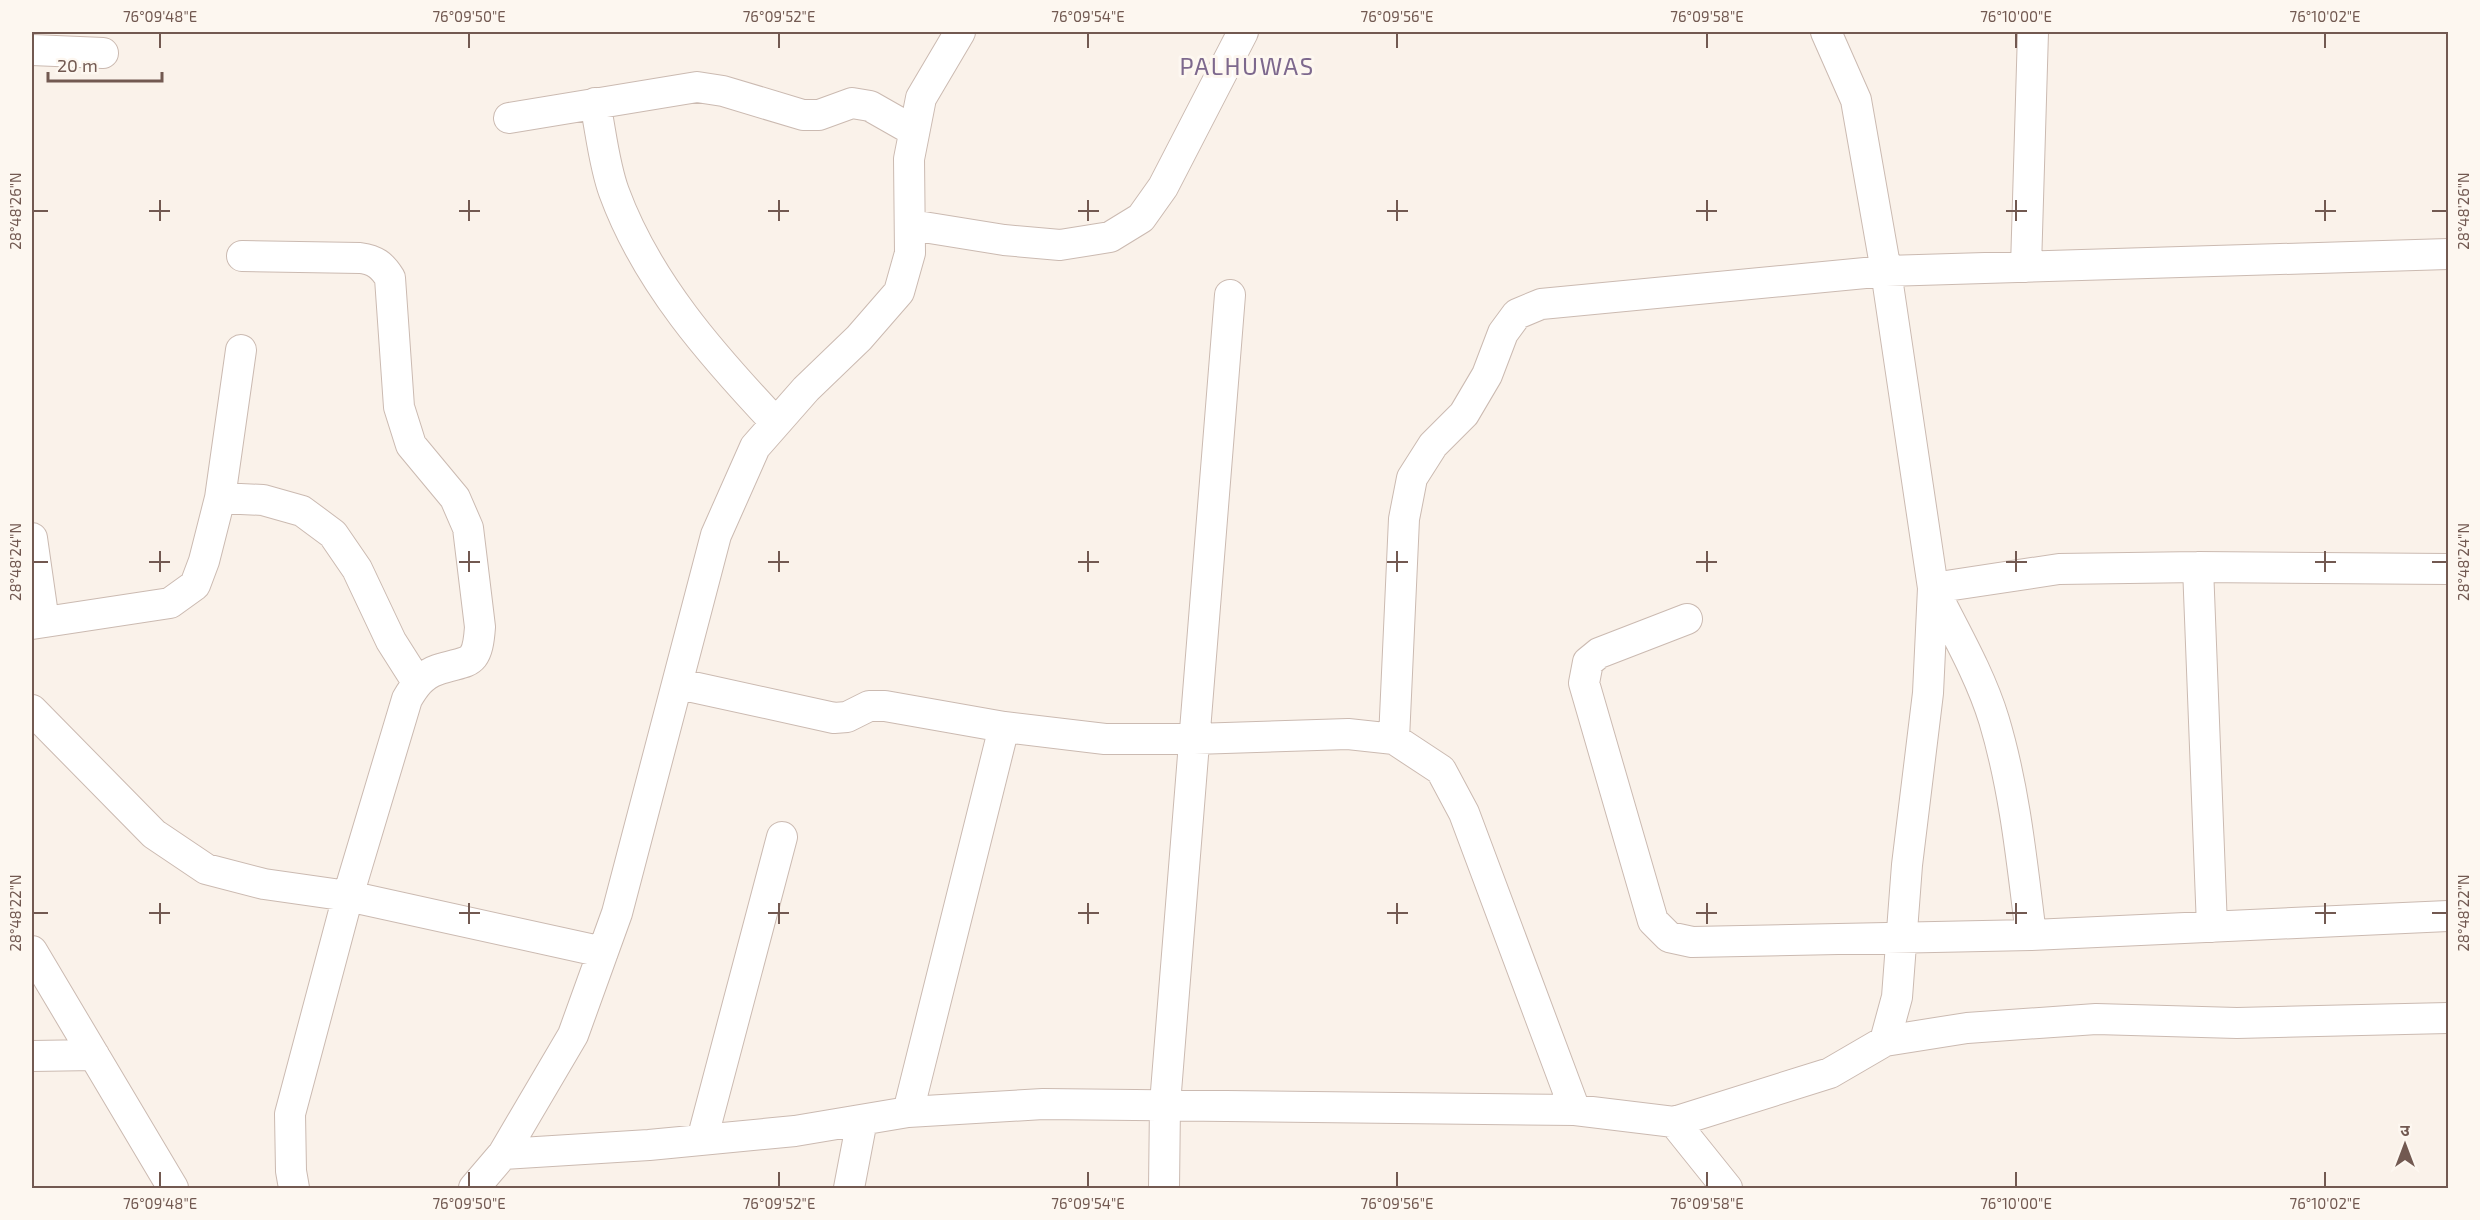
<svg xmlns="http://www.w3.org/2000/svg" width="2480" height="1220" font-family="'Exo 2','Noto Sans Devanagari',sans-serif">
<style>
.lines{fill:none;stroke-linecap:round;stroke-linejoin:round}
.minor-casing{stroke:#cbbab1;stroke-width:32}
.minor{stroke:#fff;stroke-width:30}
.ticks{fill:none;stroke:#725951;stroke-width:2}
.labels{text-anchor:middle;stroke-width:6;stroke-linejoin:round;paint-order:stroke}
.quarter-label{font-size:24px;letter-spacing:1.5px;fill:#7d688d;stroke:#fdf7f0}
.neatline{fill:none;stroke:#725951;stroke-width:2}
.ticks-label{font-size:15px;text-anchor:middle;fill:#725951}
</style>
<rect width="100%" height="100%" fill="#faf2ea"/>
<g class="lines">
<defs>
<path id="minor" d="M1826 32 1856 100 1886 271 1933 588 1928 693 1907 865 1897 997 1885 1041
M32 50 103 53
M595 103C601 132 604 165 614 192 647 282 712 355 776 423
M509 118 697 87 723 91 803 115H819L852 103 870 106 914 131
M911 225 1004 240 1060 245 1110 237 1141 218 1163 187 1243 32
M242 256 360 258C375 260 382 265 390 278L399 407 411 445 455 498 468 528 480 627C477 668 469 659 437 670 422 675 414 687 407 699L348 896 290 1114 291 1171 294 1188
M2026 267 2033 32
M220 498 263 500 302 511 333 534 357 569 391 641 417 682
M32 538 44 622
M2198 567 2212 927
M1687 619 1599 653 1588 662 1584 683 1653 921 1669 937 1692 942 2031 935 2448 916
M32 624 170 603 195 585 204 561 220 498 241 350
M679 684 834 718 847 717 869 706H885L1004 727
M32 710 154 834 206 869 264 884 348 896 603 952
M2031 935C2022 863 2015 790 1994 720 1980 674 1954 630 1933 588L2059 569 2198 567 2448 569
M32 951 173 1188
M32 1056 94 1055
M1575 1110 1464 813 1441 770 1394 739 1404 519 1412 478 1433 445 1464 414 1487 375 1503 333 1517 314 1541 304 1886 271 2448 254
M908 1112 1004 727 1105 739H1194L1348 734 1394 739
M1674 1122 1727 1188
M702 1140 782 837
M503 1154 573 1035 617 913 716 535 755 447 806 389 859 338 899 292 910 253 909 159 921 98 960 32
M474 1188 503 1154 649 1145 795 1131 908 1112 1043 1104 1575 1110 1674 1122 1830 1073 1885 1041 1967 1028 2096 1019 2237 1023 2448 1018
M849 1188 862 1120
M1164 1188 1165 1104 1230 295"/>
</defs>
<use href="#minor" class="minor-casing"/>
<use href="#minor" class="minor"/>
</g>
<path class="ticks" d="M160 33V48M469 33V48M779 33V48M1088 33V48M1397 33V48M1707 33V48M2016 33V48M2325 33V48M160 200V221M469 200V221M779 200V221M1088 200V221M1397 200V221M1707 200V221M2016 200V221M2325 200V221M33 211H48M149 211H170M459 211H480M768 211H789M1078 211H1099M1387 211H1408M1696 211H1717M2006 211H2027M2315 211H2336M2432 211H2447M160 551V572M469 551V572M779 551V572M1088 551V572M1397 551V572M1707 551V572M2016 551V572M2325 551V572M33 562H48M149 562H170M459 562H480M768 562H789M1078 562H1099M1387 562H1408M1696 562H1717M2006 562H2027M2315 562H2336M2432 562H2447M160 903V924M469 903V924M779 903V924M1088 903V924M1397 903V924M1707 903V924M2016 903V924M2325 903V924M33 913H48M149 913H170M459 913H480M768 913H789M1078 913H1099M1387 913H1408M1696 913H1717M2006 913H2027M2315 913H2336M2432 913H2447M160 1172V1187M469 1172V1187M779 1172V1187M1088 1172V1187M1397 1172V1187M1707 1172V1187M2016 1172V1187M2325 1172V1187"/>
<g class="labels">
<g class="quarter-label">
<text x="1247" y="75">PALHUWAS</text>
</g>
</g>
<rect width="2480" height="1220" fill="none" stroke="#fdf7f0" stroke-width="66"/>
<g transform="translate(2405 1145)" stroke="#fdf7f0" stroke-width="4.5" paint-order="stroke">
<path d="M0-4.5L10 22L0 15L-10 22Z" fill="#725951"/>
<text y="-9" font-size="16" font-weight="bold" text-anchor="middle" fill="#725951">उ</text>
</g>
<path d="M48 72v9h114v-9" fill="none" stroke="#725951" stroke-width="3"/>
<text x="57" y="72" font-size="18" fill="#725951" stroke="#fdf7f0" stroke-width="4.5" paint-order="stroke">20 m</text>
<rect x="33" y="33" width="2414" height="1154" class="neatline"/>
<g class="ticks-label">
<text x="160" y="22">76°09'48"E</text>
<text x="469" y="22">76°09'50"E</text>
<text x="779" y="22">76°09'52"E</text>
<text x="1088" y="22">76°09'54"E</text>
<text x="1397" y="22">76°09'56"E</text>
<text x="1707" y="22">76°09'58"E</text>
<text x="2016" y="22">76°10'00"E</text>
<text x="2325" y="22">76°10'02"E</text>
<text transform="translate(16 211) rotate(-90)" y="5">28°48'26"N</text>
<text transform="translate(2464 211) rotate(-90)" y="5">28°48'26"N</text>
<text transform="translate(16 562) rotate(-90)" y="5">28°48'24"N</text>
<text transform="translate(2464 562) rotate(-90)" y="5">28°48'24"N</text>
<text transform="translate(16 913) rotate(-90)" y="5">28°48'22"N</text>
<text transform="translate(2464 913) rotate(-90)" y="5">28°48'22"N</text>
<text x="160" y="1209">76°09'48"E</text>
<text x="469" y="1209">76°09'50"E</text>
<text x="779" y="1209">76°09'52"E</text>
<text x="1088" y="1209">76°09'54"E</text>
<text x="1397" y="1209">76°09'56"E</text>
<text x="1707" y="1209">76°09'58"E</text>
<text x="2016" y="1209">76°10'00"E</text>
<text x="2325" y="1209">76°10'02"E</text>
</g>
</svg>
